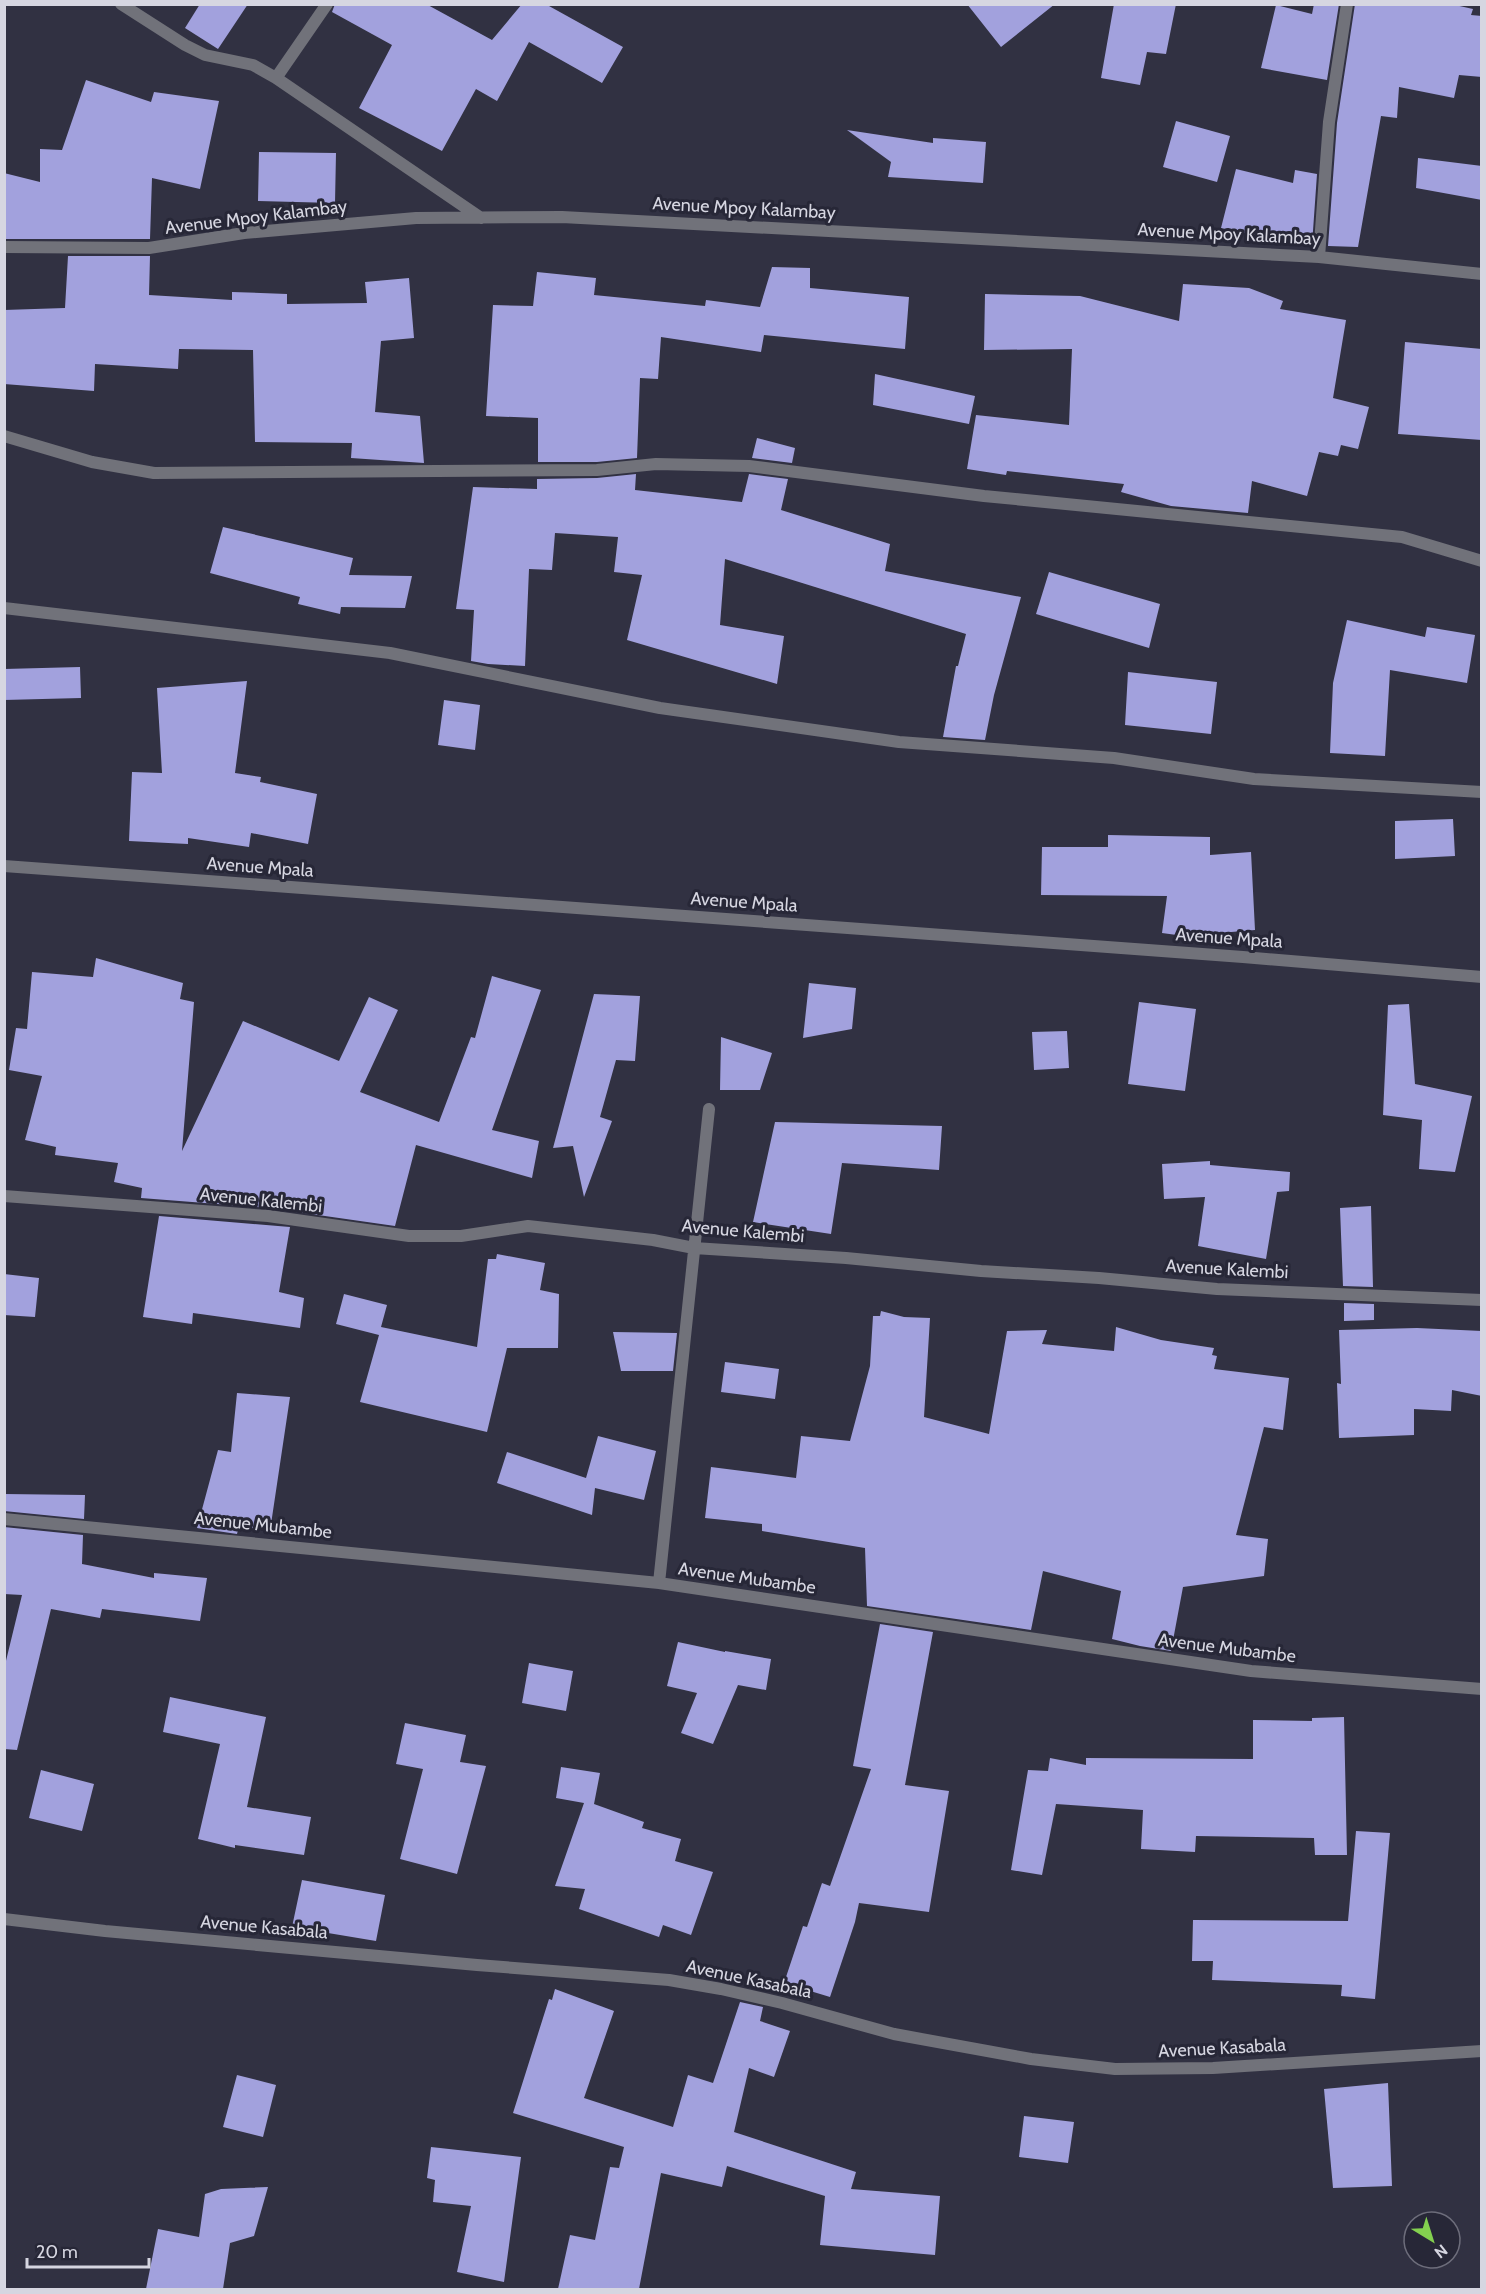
<svg xmlns="http://www.w3.org/2000/svg" width="1486" height="2294" font-family="Cabin,sans-serif">
<style>
.building{fill:#a2a1dd}
.lines{fill:none;stroke-linecap:round;stroke-linejoin:round}
.street{stroke:#71727a;stroke-width:12}
.labels{text-anchor:middle;stroke-width:6;stroke-linejoin:round;paint-order:stroke}
.street-label{font-size:18px;fill:#d6d6e1;stroke:#272737}
</style>
<rect width="100%" height="100%" fill="#313142"/>
<path class="building" d="M200 4H248L218 49 185 28Z
M335 4H426L492 40 522 4H550L549 6 623 47 602 83 529 42 497 101 476 89 442 151 359 108 392 45 332 12Z
M967 4H1055L1001 47Z
M1114 4H1176L1166 54 1147 52 1140 85 1101 78Z
M1314 4H1339L1327 80 1261 68 1276 5 1312 14Z
M1355 4 1455 5 1473 9 1471 15 1482 16V77L1459 75 1454 98 1399 87 1397 118 1381 116 1358 247 1328 246 1337 123Z
M86 80 151 102 154 92 219 101 200 189 152 178 150 239H4V173L40 182V149L62 150Z
M1176 121 1230 136 1217 182 1163 167Z
M847 130 933 143V138L986 142 983 183 888 177 891 162Z
M259 152 336 153 335 203 258 201Z
M1418 158 1482 166V200L1416 188Z
M1236 169 1293 183 1295 170 1317 174 1312 245 1296 244 1221 228Z
M68 256H150L149 295 232 300V292L287 294V304L367 303 365 282 409 278 414 338 381 341 375 412 420 416 424 463 351 458 352 443 255 442 253 350 179 349 178 369 95 364 94 391 4 384V310L65 308Z
M772 267 810 268V288L909 297 905 349 764 335 761 352 661 337 658 379 640 378 637 458 597 462H538V418L486 416 493 305 533 306 537 272 596 278 594 295 705 306 706 300 760 307Z
M1183 284 1249 288 1283 301 1280 309 1346 320 1333 398 1369 407 1358 449 1341 445 1338 456 1319 452 1307 496 1252 481 1248 513 1171 506 1121 492 1124 484 1007 471 1006 475 967 469 976 415 1069 425 1072 349 984 350 985 294 1080 296 1179 321Z
M1405 342 1482 349V440L1398 434Z
M875 374 975 396 969 424 873 405Z
M757 438 795 448 792 463 752 458Z
M636 474 635 490 742 502 749 474 788 479 781 510 890 544 885 571 1021 597 994 695 985 740 943 737 956 666H958L966 634 725 559 720 625 784 636 777 684 627 640 642 575 614 572 618 537 555 533 552 570 529 569 525 666 488 664 471 661 474 610 456 609 473 487 537 489V479L597 478Z
M223 527 353 558 349 575 412 576 405 608 341 607 340 614 298 604 300 597 210 573Z
M1049 572 1160 604 1149 648 1036 614Z
M1347 620 1425 637 1427 627 1475 635 1467 683 1390 670 1385 756 1330 753 1333 683Z
M80 667 81 698 4 700V669Z
M1128 672 1217 682 1211 734 1125 725Z
M247 681 235 773 261 777 260 782 317 794 308 844 251 833 249 847 188 838V844L129 841 132 772 162 773 157 688Z
M444 700 480 705 475 750 438 745Z
M1453 819 1455 856 1395 859V821Z
M1108 835 1210 837V855L1251 852 1255 930 1184 936 1162 933 1167 896 1041 895 1042 847H1108Z
M96 958 183 983 180 999 194 1002 182 1151 243 1021 339 1061 369 997 398 1010 360 1092 439 1122 471 1037 475 1038 492 976 541 990 492 1130 539 1141 532 1178 416 1145 395 1226 269 1208 141 1198 142 1188 114 1182 118 1163 55 1155 56 1147 25 1140 42 1076 9 1070 16 1028 27 1029 32 972 93 977Z
M809 983 856 988 852 1029 803 1038Z
M594 994 640 996 635 1061 616 1060 600 1117 612 1121 584 1197 573 1146 553 1148Z
M1139 1002 1196 1009 1185 1091 1128 1084Z
M1409 1004 1415 1084 1472 1096 1455 1172 1419 1169 1422 1120 1383 1115 1388 1005Z
M1067 1031 1069 1068 1034 1070 1032 1032Z
M721 1037 772 1053 760 1090H720Z
M775 1122 942 1126 939 1170 842 1163 831 1234 753 1222Z
M1210 1161V1165L1290 1172 1289 1191 1277 1192 1266 1259 1198 1246 1205 1197 1164 1199 1162 1164Z
M1371 1206 1373 1287 1343 1286 1340 1208Z
M159 1216 290 1227 279 1292 304 1298 300 1328 193 1313 192 1324 143 1317Z
M497 1254 545 1263 540 1290 559 1294 558 1348H507L487 1432 360 1402 379 1335 336 1324 344 1294 387 1305 381 1327 477 1347 488 1259H496Z
M4 1274 39 1278 35 1317 4 1315Z
M1344 1303 1374 1304V1320L1344 1321Z
M881 1311 904 1317 930 1318 924 1417 989 1434 1007 1331 1047 1330 1042 1344 1114 1351 1116 1327 1161 1340 1214 1348 1212 1355 1217 1356 1214 1369 1289 1378 1283 1430 1264 1427 1236 1535 1268 1539 1264 1576 1183 1587 1171 1651 1140 1646 1112 1639 1121 1591 1043 1571 1031 1630 867 1606 865 1548 762 1531V1524L705 1518 711 1467 796 1478 801 1436 850 1441 870 1366 873 1316H880Z
M1417 1328 1482 1331V1396L1452 1390 1451 1411 1414 1409V1435L1339 1438 1337 1383 1341 1384 1339 1330Z
M613 1332 677 1333 673 1371H621Z
M725 1362 779 1369 775 1399 721 1392Z
M237 1393 290 1397 270 1531 239 1526 237 1534 197 1528 218 1450 231 1452Z
M598 1436 656 1451 644 1500 595 1488 592 1515 497 1483 507 1452 586 1478Z
M4 1494 85 1495 84 1519 4 1511Z
M4 1527 83 1535 82 1564 154 1578V1573L207 1578 200 1621 102 1609 100 1618 51 1609 17 1750 4 1749V1669L22 1595 4 1594Z
M880 1624 933 1632 905 1785 949 1791 929 1912 859 1903 855 1922 830 1997 784 1983 803 1926 807 1927 822 1883 830 1886 871 1769 853 1766Z
M678 1642 725 1652V1651L771 1659 766 1690 738 1685 713 1744 681 1733 697 1693 667 1686Z
M529 1663 573 1671 566 1711 522 1703Z
M170 1697 266 1717 247 1807 311 1817 304 1855 235 1845V1848L198 1839 220 1744 163 1732Z
M1344 1717 1347 1855H1315L1314 1838 1196 1836 1195 1852 1141 1849 1143 1810 1056 1804 1042 1875 1011 1870 1028 1770 1048 1771 1050 1758 1086 1765V1758L1253 1759V1720L1312 1721V1718Z
M405 1723 466 1735 460 1762 486 1766 457 1874 400 1859 423 1769 396 1764Z
M561 1767 600 1773 594 1804 644 1822 642 1828 681 1839 675 1861 713 1872 691 1935 663 1925 659 1937 579 1909 585 1889 555 1886 584 1803 556 1798Z
M41 1770 94 1784 82 1831 29 1818Z
M1356 1831 1390 1833 1375 1999 1341 1996 1342 1985 1212 1980 1213 1961H1192L1193 1920 1348 1921Z
M302 1880 385 1895 376 1941 292 1927Z
M555 1989 614 2011 584 2098 673 2127 688 2075 713 2083 740 2002 763 2007 760 2021 790 2031 774 2077 749 2068 734 2132 856 2172 851 2189 940 2196 935 2255 820 2245 825 2196 727 2166 722 2187 661 2173 639 2289H558L570 2235 595 2240 610 2167 619 2168 624 2147 513 2113 549 1999 552 2000Z
M237 2075 276 2085 263 2137 223 2127Z
M1388 2083 1392 2186 1333 2188 1324 2089Z
M1024 2116 1074 2122 1068 2163 1019 2157Z
M431 2147 521 2157 504 2282 457 2272 471 2206 433 2202 435 2180 427 2178Z
M268 2187 254 2236 230 2243 223 2289H146L158 2229 199 2237 205 2194 221 2189Z"/>
<g class="lines">
<path class="street" d="M121 4 185 45 205 55 253 65 276 78
M327 4 276 78 481 218
M4 247 149 248 244 233 416 218 562 217 1319 257 1482 274
M1319 257 1329 122 1347 4
M4 436 92 462 154 473 597 470 656 464 749 466 984 496 1402 537 1482 561
M4 608 390 653 660 708 899 742 1114 758 1254 779 1482 792
M4 866 1243 957 1482 977
M4 1196 268 1216 409 1236H461L528 1226 653 1240 694 1248 846 1258 981 1271 1099 1278 1217 1289 1482 1300
M4 1519 659 1583 1251 1671 1482 1689
M659 1583 709 1109
M4 1919 105 1931 477 1965 669 1980 721 1989 782 2003 894 2034 1031 2059 1115 2069 1213 2068 1482 2051"/>
</g>
<g class="labels">
<g class="street-label">
<text transform="translate(744 208) rotate(3)" y="6">Avenue Mpoy Kalambay</text>
<text transform="translate(256 217) rotate(-7)" y="6">Avenue Mpoy Kalambay</text>
<text transform="translate(1229 234) rotate(3)" y="6">Avenue Mpoy Kalambay</text>
<text transform="translate(260 867) rotate(4)" y="6">Avenue Mpala</text>
<text transform="translate(744 902) rotate(4)" y="6">Avenue Mpala</text>
<text transform="translate(1229 938) rotate(4)" y="6">Avenue Mpala</text>
<text transform="translate(261 1200) rotate(6)" y="6">Avenue Kalembi</text>
<text transform="translate(743 1231) rotate(5)" y="6">Avenue Kalembi</text>
<text transform="translate(1227 1269) rotate(3)" y="6">Avenue Kalembi</text>
<text transform="translate(263 1525) rotate(6)" y="6">Avenue Mubambe</text>
<text transform="translate(747 1578) rotate(8)" y="6">Avenue Mubambe</text>
<text transform="translate(1227 1648) rotate(7)" y="6">Avenue Mubambe</text>
<text transform="translate(264 1927) rotate(5)" y="6">Avenue Kasabala</text>
<text transform="translate(749 1979) rotate(12)" y="6">Avenue Kasabala</text>
<text transform="translate(1222 2048) rotate(-3)" y="6">Avenue Kasabala</text>
</g>
</g>
<rect width="1486" height="2294" fill="none" stroke="#d6d6e1" stroke-width="12"/>
<g transform="translate(1432 2240) rotate(142)"><circle r="28" fill="#272737" stroke="#6d6d7b" stroke-width="1.5"/>
<path d="M0-4.5L10 22L0 15L-10 22Z" fill="#83d04f"/>
<text y="-9" font-size="16" font-weight="bold" text-anchor="middle" fill="#d6d6e1">N</text>
</g>
<path d="M27 2258v9h122v-9" fill="none" stroke="#d6d6e1" stroke-width="3"/>
<text x="36" y="2258" font-size="18" fill="#d6d6e1" stroke="#272737" stroke-width="4.5" paint-order="stroke">20 m</text>
</svg>
